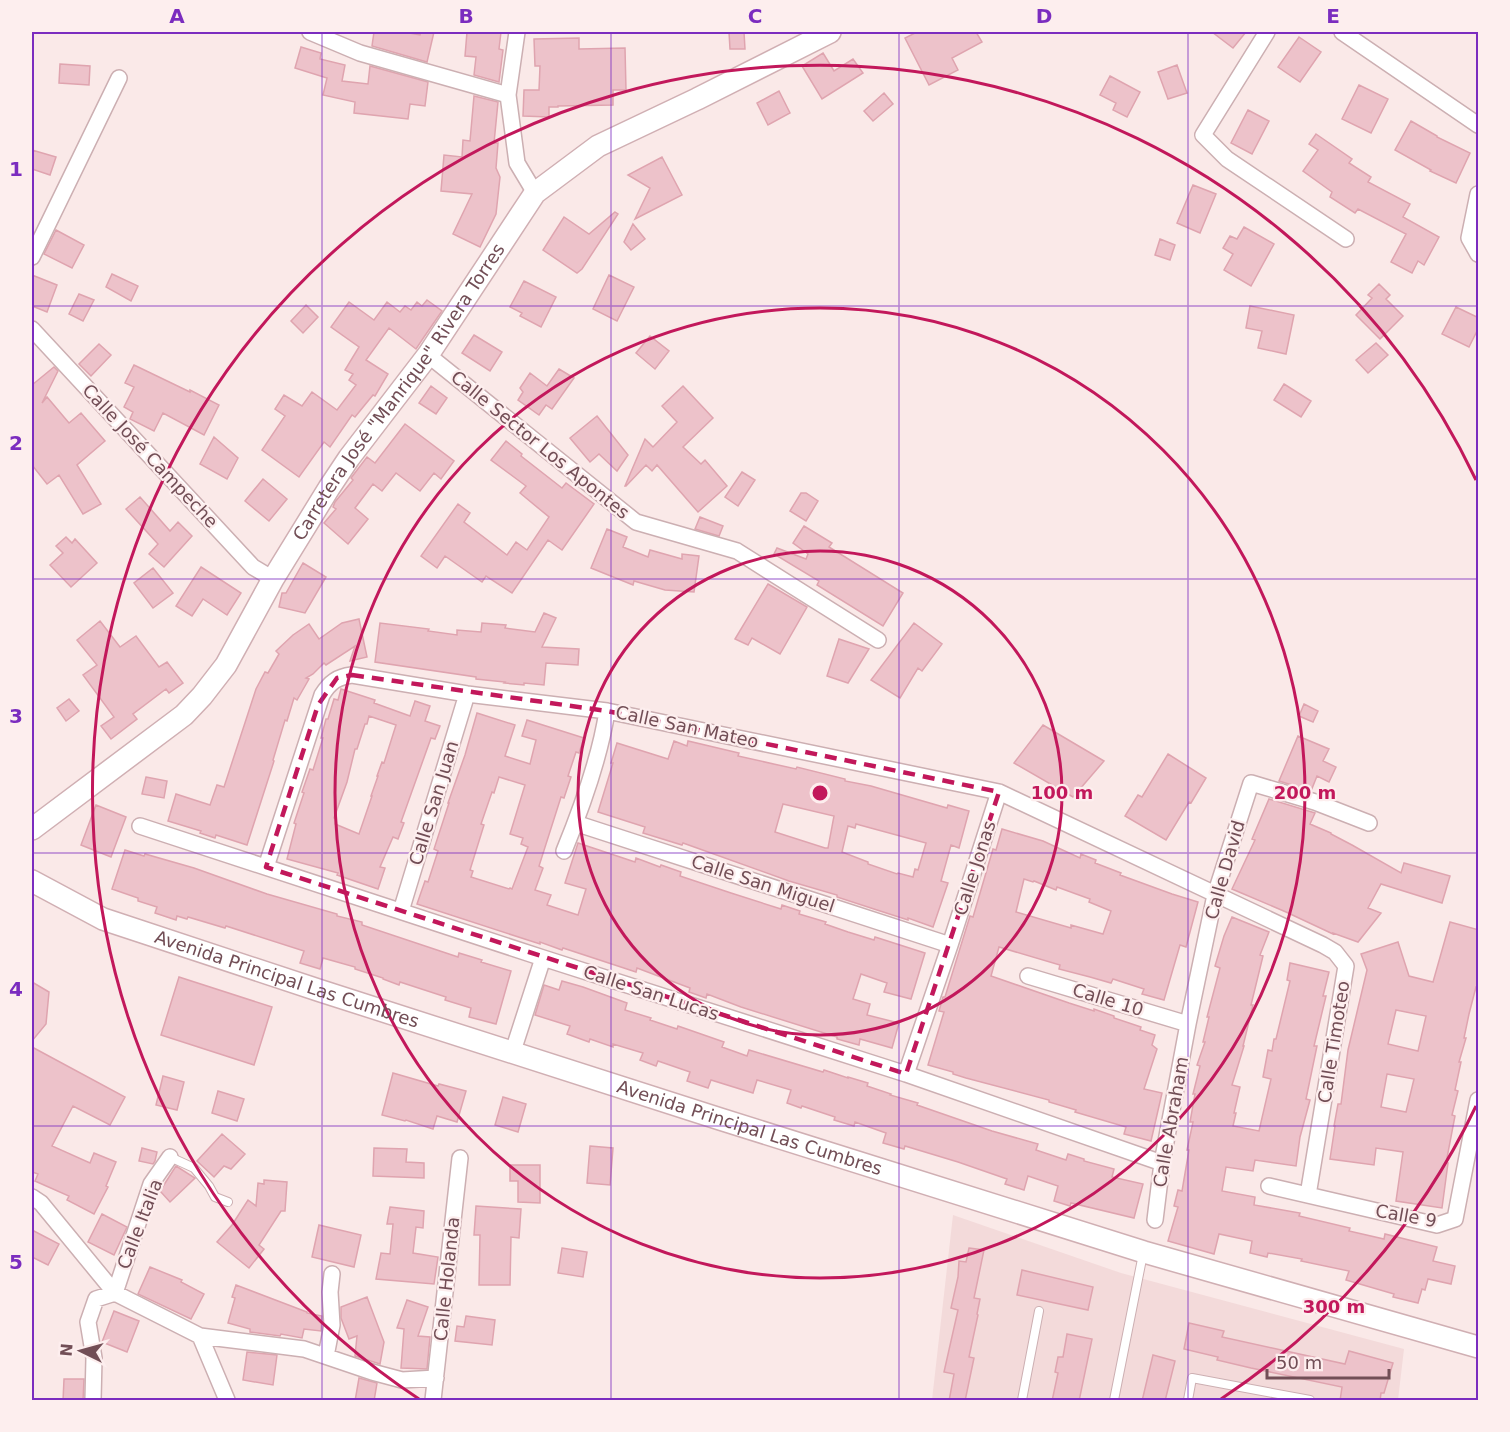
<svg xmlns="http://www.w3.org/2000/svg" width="1510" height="1432" font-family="'DejaVu Sans',sans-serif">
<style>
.residential{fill:#f3dada}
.building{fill:#edc2ca;stroke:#dfa4af;stroke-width:1.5;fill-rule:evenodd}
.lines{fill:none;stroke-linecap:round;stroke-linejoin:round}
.lane-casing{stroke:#ccafb2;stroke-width:10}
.street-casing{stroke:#ccafb2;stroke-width:18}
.secondary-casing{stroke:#d0afb3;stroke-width:24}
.lane{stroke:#fff;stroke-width:8}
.street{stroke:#fff;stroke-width:15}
.secondary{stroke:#fff;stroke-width:21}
.marked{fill:none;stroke:#c2185b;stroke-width:4.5;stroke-dasharray:12 8;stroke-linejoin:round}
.grid{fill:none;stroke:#7b2cbf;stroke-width:1.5;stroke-opacity:0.55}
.ring{fill:none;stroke:#c2185b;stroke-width:3}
.labels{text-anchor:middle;stroke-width:4.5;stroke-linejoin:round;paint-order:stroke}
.street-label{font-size:18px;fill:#724e56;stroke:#fdeeee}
.centre{fill:#c2185b;stroke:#fdeeee;stroke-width:3}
.ring-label{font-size:18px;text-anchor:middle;font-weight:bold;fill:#c2185b;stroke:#fdeeee;stroke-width:4.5;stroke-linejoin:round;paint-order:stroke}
.neatline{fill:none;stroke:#7b2cbf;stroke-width:2}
.grid-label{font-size:20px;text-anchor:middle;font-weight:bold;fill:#7b2cbf}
</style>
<rect width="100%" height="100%" fill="#fae9e8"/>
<path class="residential" d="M953 1215 1121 1273 1404 1349 1398 1400H932Z"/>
<path class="building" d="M374 32H404L420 35 421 32H434L427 62 372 46Z
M467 32H501L499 49 503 50 499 82 474 75 476 57 465 56Z
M729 32H744L745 49H730Z
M917 32H976L982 42 952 58 958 70 929 85 905 38Z
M1212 32H1246L1233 48Z
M1299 37 1321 52 1300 82 1278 67Z
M579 38V49L625 48 626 90H613V105L558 106V107H549V117L523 116 524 90H539L540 66H535L534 39Z
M301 47 321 53 320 59 345 65 342 81 368 84 370 66 428 82 425 106 410 104 408 119 354 113 355 102 323 95 327 78 295 68Z
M823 53 834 71 853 59 863 73 822 99 802 66Z
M60 64 90 66 89 85 59 83Z
M1177 65 1187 93 1168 99 1158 72Z
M1110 76 1140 92 1127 117 1113 110 1116 103 1100 95Z
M1359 85 1388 99 1371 133 1342 119Z
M779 91 790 113 768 125 757 103Z
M884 93 893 104 873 121 864 111Z
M474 96 498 102 494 143H498L496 168 500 177 496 214 480 247 453 234 472 194 441 191 444 155 462 157 463 140 470 141Z
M1248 110 1269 121 1252 154 1231 143Z
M1411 121 1437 136V137L1470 153 1456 183 1430 171 1431 170 1395 150Z
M1316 134 1352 159 1349 163 1371 177 1368 182 1410 204 1403 217 1439 237 1424 265 1418 261 1412 273 1391 262 1406 234 1358 209 1355 213 1330 197 1332 192 1303 171 1318 150 1309 144Z
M32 150 56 157 50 175 32 169Z
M662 157 682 195 635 219 650 188 628 175Z
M1193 185 1216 194 1200 233 1177 223Z
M615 212 618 214 582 269 577 273 543 250 564 217 589 234Z
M633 224 645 239 631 250 624 242Z
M1244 227 1274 244 1251 286 1224 270 1233 254 1223 248 1230 236 1237 239Z
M56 230 84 245 72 268 44 254Z
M1160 239 1175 245 1170 260 1155 255Z
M112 274 138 286 131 301 106 287Z
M32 275 57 285 47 312 32 306Z
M609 275 634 287 617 321 593 309Z
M524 281 556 297 541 327 520 316 522 313 510 307Z
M1379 284 1390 295 1386 299 1403 316 1380 339 1356 315 1372 298 1368 295Z
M79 294 94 300 83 321 69 314Z
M427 300 442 311 424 337 416 349 389 328 366 360 388 374 375 396 373 395 355 417 352 415 330 447 324 442 299 477 262 450 285 416 275 409 284 395 302 406 312 392 337 410 356 385 349 380 353 374 345 370 359 347 331 327 349 302 374 320 387 302 400 312 405 306 411 310 417 302 422 306Z
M306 305 318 317 303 333 291 321Z
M1250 306 1294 315 1286 354 1258 348 1262 331 1246 328Z
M1456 307 1479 318V327L1469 347 1442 334Z
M474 335 502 352 490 371 462 353Z
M650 336 669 351 655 369 636 353Z
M1376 343 1388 355 1368 373 1356 360Z
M99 344 111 355 91 376 79 364Z
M134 365 190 392V390L219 405 204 435 163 413 154 431 130 419 133 412 124 407 134 387 125 383Z
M54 367 58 371 42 403 47 397 69 423 81 413 105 441 77 465 101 504 83 514 59 475 47 484 32 465V385Z
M559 369 574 378 552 409 546 405 539 415 518 400 523 392 520 388 530 373 547 386Z
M1284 384 1311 401 1301 417 1274 400Z
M431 386 447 398 436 414 419 403Z
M683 386 713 418 683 447 701 464 705 460 727 486 698 512 657 465 652 471 646 465 626 486H625L645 439 653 447 677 422 662 406Z
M597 416 628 455 617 471 599 454 590 462 570 438Z
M405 424 454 461 441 479 434 473 420 491 396 473 382 491 373 484 355 508 368 519 348 544 324 523 336 509 333 507 335 502 353 480 351 478 367 457 375 463Z
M214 437 238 458 227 479 200 464Z
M506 441 522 454 521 456 562 488 566 483 594 504 562 550 548 540 512 593 486 576 482 582 445 556 437 568 421 556 458 504 470 513 464 522 507 555 516 542 527 550 549 517 520 493 526 486 491 460Z
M742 472 755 480 738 506 725 497Z
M263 479 287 499 269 521 245 501Z
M801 493H806L818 501 806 521 790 511Z
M140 497 170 531 178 522 192 536 164 567 149 554 158 544 126 509Z
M700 517 723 526 719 536 695 529Z
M804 526 832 543 829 547 903 593 883 626 817 585 819 581 774 554 777 548 806 559 808 554 793 543Z
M607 529 627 537 623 547 648 557 650 550 682 559V554L699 556 694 592 665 590 634 581 633 585 591 568Z
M66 537 72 543 75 539 97 563 71 587 50 565 63 553 56 546Z
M303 563 326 577 305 613 279 607 282 593H286Z
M201 567 241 593 227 615 203 599 192 616 176 606Z
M153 568 173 593 153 608 134 583Z
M768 584 807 607 780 654 752 638 748 645 735 639Z
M544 613 556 618 542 647 579 649 578 665 546 663 544 685 524 683V685L504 683 505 682 476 679V677L375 662 380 623 429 629 428 631 457 635V630L481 632 482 623 506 625 505 628 535 632Z
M359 619 367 657 350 661 355 646 326 665 324 663 313 674 306 678 309 679 297 700 294 698 287 721 285 720 273 760 274 761 247 845 216 835 215 838 200 833 201 831 168 821 176 794 210 805 217 785 224 787 256 689 265 672 268 673 279 654 276 651 293 635 309 624 319 639 342 623Z
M100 621 120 647 136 636 159 667 167 662 183 683 169 693 166 689 133 714 137 719 111 739 101 726 114 717 83 675 97 665 77 640Z
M914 623 942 644 922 671 918 668 900 698 871 680Z
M839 639 869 649 848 683 827 676Z
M341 689 375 700 374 703 410 716 415 701 430 706 425 721 440 726 435 739 431 738 401 822 404 823 398 839 393 837 380 867 385 868 378 889 337 875 338 873 287 859 296 824 294 823 304 793 302 792 310 769 313 770 323 738H321L326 719H328L334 699 338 700ZM369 716 396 725 384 763 382 762 377 776H378L371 796H372L359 834 335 824 336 819 334 818 347 782 355 749H357L365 724H367Z
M69 699 79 711 66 721 57 708Z
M1304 704 1318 711 1313 722 1299 716Z
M477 713 515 725 505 756 530 764 536 740 522 736 527 720 584 738 579 753 576 752 568 776 571 777 564 798 561 797 539 866 543 868 535 890 551 895 547 905 578 915 586 889 565 883 578 843 635 862 636 858 660 867 661 865 681 872 680 876 731 893 781 909 782 905 800 911 799 914 826 922 825 924 848 932 874 940 875 937 925 953 911 999 884 992 887 983 861 974 853 999 870 1004 867 1015 899 1023 892 1048 860 1039 859 1045 837 1039V1037L741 1007 707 994 706 998 689 992 690 988 637 968 636 972 563 948 562 950 540 942V944L417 904 425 881 428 882 438 851 434 849 449 803H448L465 755ZM499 777 525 785 510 834 523 838 521 844 528 847 512 889 510 888 509 889 471 877 473 871 470 870 484 825 481 824 492 792 494 793Z
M1043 725 1104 761 1073 797 1014 763Z
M1298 736 1329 749 1323 761 1336 767 1329 782 1317 776 1311 791 1279 781Z
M674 741 687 746 688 741 739 753 738 756 796 769 797 767 845 779V781L871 786 947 808 948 805 969 811 959 848 951 845 941 881 948 883 933 927 908 918V920L877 910 837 897V895L789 881 683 843 682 845 643 833 645 827 598 812 613 763H611L617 743 668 759ZM783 804 834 816 828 848H825L775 832ZM856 824 926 843 918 870 915 869 913 877 898 873 897 874 868 864V862L842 852 848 826 855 828Z
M1168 754 1206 778 1191 803 1189 802 1166 840 1125 816 1138 795 1142 797Z
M146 777 167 781 164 798 142 794Z
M1269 799 1315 813 1310 824 1331 833V834L1352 845 1401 873 1404 863 1450 876 1442 903 1381 884 1368 908 1381 913 1358 942 1333 933V934L1286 912 1232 889 1255 840 1252 839Z
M96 805 126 817 111 857 81 845Z
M1002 829 1043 841 1080 858 1081 854 1096 860 1095 863 1121 873 1120 875 1172 894 1198 902 1186 947 1180 945 1164 1000 1142 994 1144 989 1113 979 1111 983 1090 977 1059 969 1060 965 999 947 991 976 1069 1003 1094 1011V1009L1114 1016V1018L1141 1027 1140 1030 1155 1035 1152 1045 1157 1049 1144 1089 1162 1093 1151 1141 1124 1134 1126 1127 1075 1112 1076 1110 1049 1102V1100L966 1078 953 1074V1072L928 1065 944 1012 939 1011 943 997H945L970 916 973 917 993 849 996 850ZM1024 879 1033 882 1034 881 1056 890 1057 887 1090 899 1089 902 1111 911 1103 934 1071 925V928L1016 912Z
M125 850 144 856 145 854 194 868 267 894 337 914V916L362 922V925L458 957 459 953 482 960 481 962 511 971 496 1024 469 1017 471 1008 445 1000 446 997 400 982 399 985 383 979V978L355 969V967L323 958 320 969 300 963 304 951 226 926 225 928 188 917 187 919 177 916 176 920 155 913 157 907 138 901V898L112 889Z
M1232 917 1269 932 1260 955 1263 956 1251 1005H1253L1243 1046H1244L1232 1085 1240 1087 1234 1113H1236L1233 1126 1259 1131 1271 1079 1263 1077 1268 1050 1272 1051 1274 1039H1276L1290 981 1287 980 1290 963 1329 972 1323 996H1326L1314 1046H1317L1306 1099 1310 1100 1300 1137 1296 1166 1255 1160 1253 1171 1226 1167 1222 1191 1255 1197 1254 1205 1300 1213 1299 1216 1350 1228 1349 1231 1384 1239 1385 1234 1437 1247 1433 1261 1455 1266 1451 1284 1428 1279 1425 1290 1422 1289 1418 1303 1393 1297 1394 1294 1346 1280 1349 1271 1301 1261 1302 1259 1268 1253 1267 1257 1250 1253 1252 1241 1219 1234 1214 1254 1168 1241 1178 1207 1174 1206 1178 1190 1182 1191 1189 1150H1187L1193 1122H1190L1195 1094H1193L1200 1066 1197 1065 1205 1042H1203L1209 1017H1207L1220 968 1215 966 1224 936Z
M1450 922 1479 930V988L1476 987 1469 1014 1464 1038H1466L1459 1062H1461L1455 1090 1458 1091 1452 1115 1455 1116 1446 1163H1448L1442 1208 1396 1201 1403 1152 1376 1148 1374 1165 1330 1159 1335 1126H1334L1338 1104H1341L1348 1050 1367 970 1361 954 1398 942 1409 976 1433 982ZM1396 1010 1426 1016 1418 1051 1388 1044ZM1387 1074 1414 1079 1406 1112 1381 1107Z
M179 977 272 1007 254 1065 161 1035Z
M562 981 583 987 627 1003 625 1010 651 1018 650 1020 677 1029 678 1026 724 1042 722 1047 747 1056 749 1050 823 1072 824 1070 848 1078V1077L868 1083 867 1086 891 1094 890 1095 918 1103 917 1105 992 1131 1038 1144 1036 1150 1066 1160 1068 1154 1084 1159V1161L1114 1169 1112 1177 1143 1184 1134 1218 1071 1203 1070 1206 1054 1201 1058 1186 1028 1176 1024 1190 1005 1184 1007 1179 958 1162 905 1146 904 1149 883 1143 886 1133 855 1122 854 1126 834 1120 835 1117 802 1106 801 1108 787 1103 791 1090 757 1080 753 1093 711 1080 708 1088 687 1081 690 1072 658 1061 656 1066 640 1060 643 1053 613 1044V1047L590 1039 589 1042 567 1034 570 1026 535 1015 544 985 559 990Z
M32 982 49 992 46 1024 32 1041Z
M32 1047 125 1097 110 1125 73 1106 52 1146 90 1163 94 1153 116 1162 106 1186 108 1187 94 1214 67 1200 69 1196 35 1181 38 1174 32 1172Z
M393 1073 438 1086 439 1084 466 1091 457 1122 437 1116 433 1129 406 1120 405 1121 382 1115Z
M163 1076 184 1082 177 1110 156 1105Z
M218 1091 244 1099 237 1121 212 1113Z
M503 1097 526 1104 518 1132 495 1125Z
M222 1134 245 1154 231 1169 224 1166 214 1177 197 1161Z
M590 1146 613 1148 610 1185 587 1183Z
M142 1148 157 1152 155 1161 153 1164 139 1161Z
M374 1148 407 1149 406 1162 424 1163V1178L373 1176Z
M510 1165H540V1203L518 1202V1181H510Z
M176 1166 195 1178 170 1202 160 1191Z
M264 1180 287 1182 285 1211H281L259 1245 264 1249 249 1268 217 1242 232 1225 248 1200 256 1206 258 1183 264 1184Z
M476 1206 521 1209 519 1238 511 1237 510 1285H479L480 1235H474Z
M390 1207 424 1211 423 1228 416 1227 413 1253 438 1257 434 1284 376 1279 381 1253 390 1254 393 1224H387Z
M102 1214 127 1227 114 1255 88 1242Z
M319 1225 361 1235 354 1267 312 1257Z
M32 1230 59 1244 48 1265 32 1257Z
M562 1248 587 1252 583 1277 558 1273Z
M969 1248 984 1250 974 1298 980 1299 977 1314 978 1315 969 1357 974 1358 965 1401H949L954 1374 944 1372 958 1310 951 1308 958 1277 959 1261 966 1262Z
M150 1267 182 1280 181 1282 204 1294 191 1319 138 1294Z
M1022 1270 1093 1287 1088 1310 1017 1295Z
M236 1285 307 1312V1313L322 1316 321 1331 304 1329 302 1338 281 1334 280 1336 250 1332V1329L228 1323 235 1298 232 1297Z
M367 1297 384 1342 380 1364 355 1356 357 1336 349 1339 341 1318V1307Z
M407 1300 428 1307 418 1336 430 1337 427 1369 401 1368 404 1329 397 1328Z
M114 1311 139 1321 127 1352 102 1342Z
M466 1316 495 1320 492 1345 455 1341 457 1326 464 1327Z
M1189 1323 1224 1331 1222 1337 1345 1364 1349 1351 1393 1363 1384 1393H1381L1380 1401H1340L1342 1387 1251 1368 1217 1360 1218 1357 1184 1349Z
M1067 1334 1092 1339 1079 1401H1052L1058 1373 1055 1372 1058 1357H1063Z
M247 1352 277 1355 273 1385 243 1380Z
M1153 1355 1175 1361 1165 1401H1142Z
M359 1378 377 1383 374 1401H355Z
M64 1379H84L83 1401H63Z"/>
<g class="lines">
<defs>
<path id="lane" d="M170 1157 194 1168 209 1186 215 1197 228 1202
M1022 1400 1039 1311
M1114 1400 1143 1254
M1188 1400 1192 1378 1310 1400"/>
<path id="street" d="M310 32 360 53 508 95
M517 32 508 95 517 163 535 193
M1267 32 1203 135 1227 159 1346 239
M1342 32 1478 125
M1478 194 1469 238 1478 254
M32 257 119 78
M32 329 253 567 273 579
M428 355 636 522 737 551 878 640
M575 823 950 945
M140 826 543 958 906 1074 1162 1163
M564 851C582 807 600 758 607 711
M266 867 322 695C330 682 337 677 352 675L467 694 607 711 999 792 1323 945 1335 952 1346 966 1308 1195
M401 911 467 694
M1028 976 1188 1024
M513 1051 543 958
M906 1074 950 945 999 792
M1269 1186 1437 1225 1455 1219 1478 1100
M32 1197 41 1203 115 1293 200 1336 304 1349 372 1372 402 1380 436 1378
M1155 1220 1162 1163 1188 1024 1215 895 1251 783 1315 802 1369 823
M200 1336 227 1400
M326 1356 332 1325 330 1292 332 1274
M93 1400 94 1358 88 1322 96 1299 115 1293 151 1184 170 1157
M433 1400 460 1158"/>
<g id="secondary">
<path id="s1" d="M32 829 184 715 202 696 226 665 273 579 329 488 349 458 428 355 535 193 598 146 697 99 830 32"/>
<path id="s2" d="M32 881 103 919 321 991 720 1119 1144 1252 1478 1347"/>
</g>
</defs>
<use href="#lane" class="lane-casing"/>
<use href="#street" class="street-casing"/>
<use href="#secondary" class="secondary-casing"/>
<use href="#lane" class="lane"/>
<use href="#street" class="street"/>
<use href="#secondary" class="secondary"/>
</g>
<path class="marked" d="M352 675 607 711 999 792 906 1074 266 867 318 705 337 678Z"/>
<path class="grid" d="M322 32V1400M611 32V1400M899 32V1400M1188 32V1400M32 306H1478M32 579H1478M32 853H1478M32 1126H1478"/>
<g class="ring">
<circle cx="820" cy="793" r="242"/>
<circle cx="820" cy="793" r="485"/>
<path d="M1476 1106A727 727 0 0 1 1221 1399M419 1399A727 727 0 1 1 1476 480"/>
</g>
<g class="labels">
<g class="street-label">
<text dy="6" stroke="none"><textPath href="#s1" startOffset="579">Carretera José "Manrique" Rivera Torres</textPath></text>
<text transform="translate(540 445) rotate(39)" y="6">Calle Sector Los Apontes</text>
<text transform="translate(150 456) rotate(47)" y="6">Calle José Campeche</text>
<text transform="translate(687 727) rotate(12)" y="6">Calle San Mateo</text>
<text transform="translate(434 803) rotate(-73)" y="6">Calle San Juan</text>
<text transform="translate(975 868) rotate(-72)" y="6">Calle Jonas</text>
<text transform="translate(1225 870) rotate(-74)" y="6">Calle David</text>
<text transform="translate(763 884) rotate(18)" y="6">Calle San Miguel</text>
<text dy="6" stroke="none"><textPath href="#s2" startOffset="274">Avenida Principal Las Cumbres</textPath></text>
<text transform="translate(651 993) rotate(18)" y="6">Calle San Lucas</text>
<text transform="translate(1108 1000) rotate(17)" y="6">Calle 10</text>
<text transform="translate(1334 1042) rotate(-81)" y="6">Calle Timoteo</text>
<text transform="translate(1171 1122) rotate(-80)" y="6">Calle Abraham</text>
<text dy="6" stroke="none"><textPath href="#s2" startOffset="760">Avenida Principal Las Cumbres</textPath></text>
<text transform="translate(1406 1216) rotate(10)" y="6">Calle 9</text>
<text transform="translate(140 1224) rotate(-69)" y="6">Calle Italia</text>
<text transform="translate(447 1279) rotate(-84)" y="6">Calle Holanda</text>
</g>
</g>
<circle cx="820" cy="793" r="9" class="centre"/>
<g class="ring-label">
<text x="1062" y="799">100 m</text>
<text x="1305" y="799">200 m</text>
<text x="1334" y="1313">300 m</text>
</g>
<rect width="1510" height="1432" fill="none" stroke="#fdeeee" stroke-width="66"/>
<g transform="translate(81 1351) rotate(275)" stroke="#fdeeee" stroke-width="4.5" paint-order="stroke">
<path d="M0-4.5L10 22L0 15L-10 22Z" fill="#724e56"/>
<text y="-9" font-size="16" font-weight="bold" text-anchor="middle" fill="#724e56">N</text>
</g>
<path d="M1267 1369v9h122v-9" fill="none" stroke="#724e56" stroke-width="3"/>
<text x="1276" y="1369" font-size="18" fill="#724e56" stroke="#fdeeee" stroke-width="4.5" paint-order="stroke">50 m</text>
<rect x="33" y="33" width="1444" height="1366" class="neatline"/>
<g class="grid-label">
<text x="177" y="23">A</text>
<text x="466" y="23">B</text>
<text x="755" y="23">C</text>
<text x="1044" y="23">D</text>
<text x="1333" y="23">E</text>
<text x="16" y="176">1</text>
<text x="16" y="450">2</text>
<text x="16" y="723">3</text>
<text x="16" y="996">4</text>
<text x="16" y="1269">5</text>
</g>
</svg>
